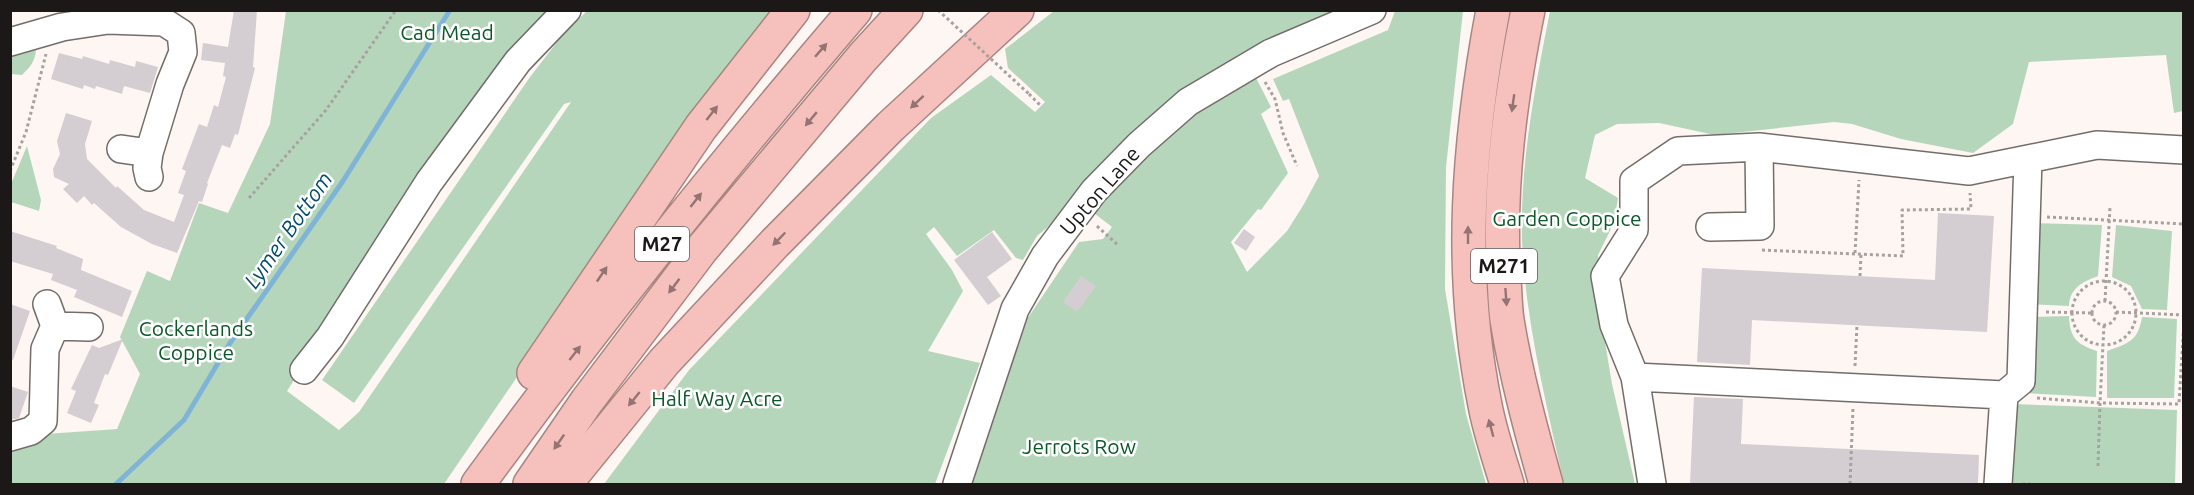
<svg xmlns="http://www.w3.org/2000/svg" width="2194" height="495" font-family="Ubuntu,sans-serif">
<style>
.green{fill:#b6d6bc}
.lines{fill:none;stroke-linecap:round;stroke-linejoin:round}
.stream{stroke:#7fb4d6;stroke-width:5}
.building{fill:#d4cdd1}
.minor-casing{stroke:#736d6a;stroke-width:30}
.highway-casing{stroke:#a98582;stroke-width:36}
.path{stroke:#a7a29f;stroke-width:3;stroke-dasharray:3 3;stroke-linecap:butt}
.minor{stroke:#fff;stroke-width:27}
.highway{stroke:#f6c0bc;stroke-width:33}
.path-bridge{stroke:#a7a29f;stroke-width:3;stroke-dasharray:3 3;stroke-linecap:butt}
.oneway{fill:#937472}
.labels{text-anchor:middle;stroke-width:5;stroke-linejoin:round;paint-order:stroke}
.shield{fill:#fff;stroke:#5f5d5d;stroke-width:1.5}
.shield-label{font-size:20px;font-weight:bold;fill:#1b1817}
.park-label{font-size:21px;fill:#0c5829;stroke:#fff}
.street-label{font-size:21px;fill:#1b1817;stroke:#fff}
.water-label{font-size:22px;font-style:italic;fill:#044b6c;stroke:#fff}
</style>
<rect width="100%" height="100%" fill="#fdf6f2"/>
<path class="green" d="M286 11H552L350 292 287 391 339 430 359 412 571 102 564 104 354 403 322 380 530 77 564 33 587 11H778L530 358 444 484H11V452L46 434 117 429 140 374 120 337 147 271 170 281 199 203 228 213 270 124Z
M1054 11H1351L1268 44 1037 236 1023 260 1016 258 994 230 957 256 934 227 926 234 952 270 963 291 928 351 980 363 935 484H604L689 370 931 118 991 75 1035 112 1045 102 1008 68 1005 49Z
M1395 11H1463L1446 167 1445 289 1466 414 1486 484H964L1021 328 1079 242 1103 239 1112 227 1090 210 1188 115 1253 72 1271 107 1261 114 1288 173 1261 210 1258 209 1231 242 1247 272 1287 231 1304 204 1319 176 1289 99 1283 101 1273 79 1388 30Z
M1550 11H2183V111L2174 113 2166 55 2029 62 2013 124 1973 153 1901 139 1852 124 1834 122 1715 135 1659 123 1617 124 1595 135 1585 178 1618 198 1614 223 1598 255 1603 330 1612 384 1635 484H1564C1548 411 1529 336 1523 260 1517 177 1534 92 1550 11Z
M36 50C35 62 30 67 22 75L11 74V57Z
M27 146 41 200 39 211 11 202V184Z
M2032 223 2102 225 2098 276C2082 282 2070 288 2069 306L2028 304Z
M2116 225 2172 231 2167 310 2142 309 2131 286 2112 277Z
M2069 316C2070 339 2077 344 2097 351L2096 397 2024 393 2028 317Z
M2142 317 2177 319 2174 398H2107V351C2129 343 2138 341 2142 317Z
M2013 404 2177 410 2175 484H2009Z"/>
<g class="lines">
<path class="stream" d="M116 484 184 420 230 343 343 181 450 10"/>
</g>
<path class="building" d="M234 10H257L253 67 255 68 238 135 235 134 230 148 222 145 207 183 208 184 202 202 199 201 177 253 152 244 121 227 94 203 92 205 84 196 77 203 63 189 69 184 54 177 53 169 60 154 57 141 66 113 92 121 85 144 87 159 116 188 117 186 144 210 174 222 184 195 178 193 186 171 182 169 199 124 207 127 214 105 218 107 226 77 223 76 225 63 201 60 203 43 228 47Z
M59 53 82 59 83 56 109 64 110 60 135 67 136 61 158 67 150 93 124 86 122 94 96 86 95 89 84 85 83 89 51 79Z
M1938 213 1994 216 1987 332 1752 320 1750 365 1697 362 1702 268 1935 280Z
M1244 229 1255 237 1246 251 1234 243Z
M10 231 57 246 56 248 83 259 81 270 132 291 122 317 74 297 77 290 51 280 53 274 10 261Z
M992 232 1012 259 987 277 1001 296 988 305 954 260Z
M1081 276 1096 286 1077 312 1063 302Z
M10 304 30 311 13 360H10Z
M123 339 108 375 105 374 94 403 99 405 91 423 67 413 76 391 71 389 92 345 99 348Z
M10 386 28 392 19 418 10 420Z
M1694 397 1743 399 1741 444 1979 455 1978 484H1690Z"/>
<g class="lines">
<defs>
<path id="minor" d="M10 42 62 27 108 20 164 22 181 33 183 52 170 84 149 153 147 168 149 177
M121 149 149 153
M1710 227 1760 226 1759 147
M47 304 55 326
M304 370 330 337 429 182 518 61 567 10
M1635 377 2004 395 2021 381 2028 159
M10 437 31 431 43 421 45 349 55 326 89 327
M957 484 1015 309 1045 256 1094 191 1139 145 1188 102 1271 53 1372 10
M1652 484 1635 377 1614 325 1605 276 1634 230V181L1678 151 1759 147 1969 171 2097 145 2184 150
M1998 484 2004 395"/>
<path id="highway" d="M1493 10C1468 143 1458 272 1485 405 1490 432 1499 458 1507 484
M1528 10C1510 99 1498 189 1504 279 1505 292 1505 306 1507 320 1516 375 1531 430 1546 484
M534 373 701 127 793 10
M478 484C597 321 723 164 855 10
M530 484 587 401 701 250 863 57 906 10
M565 484 664 362 775 243 890 127 1017 10"/>
</defs>
<use href="#minor" class="minor-casing"/>
<use href="#highway" class="highway-casing"/>
<path class="path" d="M1265 82 1275 99 1283 133 1297 166
M1029 94 1041 106
M10 171 26 132 46 54
M249 198 326 110 396 10
M2047 217 2184 224
M1097 226 1118 245
M1762 250 1903 256 1902 210 1971 209 1970 193
M1855 253 1859 180
M1860 276 1861 254
M2072 313a32 32 0 1 1 64 0a32 32 0 1 1-64 0Z
M2105 301 2110 207
M2092 313a12 12 0 1 1 24 0a12 12 0 1 1-24 0Z
M2046 312 2093 313
M2116 312 2184 315
M1855 366 1857 325
M2037 398 2100 403 2104 325
M2098 466 2100 403 2179 404 2184 322
M1850 484 1853 408
M2022 484H2033"/>
<use href="#minor" class="minor"/>
<use href="#highway" class="highway"/>
<path class="path-bridge" d="M938 10 1029 94"/>
</g>
<defs><path id="oneway-solid" d="M-6-.8H1V-3.2L6.5 0L1 3.2V.8H-6Z" transform="scale(1.5)"/></defs>
<g class="oneway">
<use href="#oneway-solid" transform="translate(821 50) rotate(-49)"/>
<use href="#oneway-solid" transform="translate(917 102) rotate(137)"/>
<use href="#oneway-solid" transform="translate(1513 103) rotate(98)"/>
<use href="#oneway-solid" transform="translate(712 113) rotate(-52)"/>
<use href="#oneway-solid" transform="translate(811 119) rotate(130)"/>
<use href="#oneway-solid" transform="translate(696 200) rotate(-52)"/>
<use href="#oneway-solid" transform="translate(1468 235) rotate(-90)"/>
<use href="#oneway-solid" transform="translate(779 239) rotate(134)"/>
<use href="#oneway-solid" transform="translate(602 274) rotate(-56)"/>
<use href="#oneway-solid" transform="translate(674 286) rotate(127)"/>
<use href="#oneway-solid" transform="translate(1506 297) rotate(86)"/>
<use href="#oneway-solid" transform="translate(575 353) rotate(-52)"/>
<use href="#oneway-solid" transform="translate(634 399) rotate(129)"/>
<use href="#oneway-solid" transform="translate(1491 428) rotate(-105)"/>
<use href="#oneway-solid" transform="translate(559 442) rotate(125)"/>
</g>
<g class="labels">
<g class="shield">
<rect x="635" y="227" width="54" height="34" rx="4.5"/>
<rect x="1471" y="249" width="66" height="34" rx="4.5"/>
</g>
<g class="shield-label">
<text x="662" y="251">M27</text>
<text x="1504" y="273">M271</text>
</g>
<g class="park-label">
<text x="447" y="40">Cad Mead</text>
<text x="1567" y="226">Garden Coppice</text>
<text x="196" y="336">Cockerlands<tspan x="196" dy="24">Coppice</tspan></text>
<text x="717" y="406">Half Way Acre</text>
<text x="1079" y="454">Jerrots Row</text>
</g>
<g class="street-label">
<text transform="translate(1100 191) rotate(-49)" y="7">Upton Lane</text>
</g>
<g class="water-label">
<text transform="translate(288 230) rotate(-55)" y="8">Lymer Bottom</text>
</g>
</g>
<rect width="2194" height="495" fill="none" stroke="#1b1817" stroke-width="24"/>
</svg>
